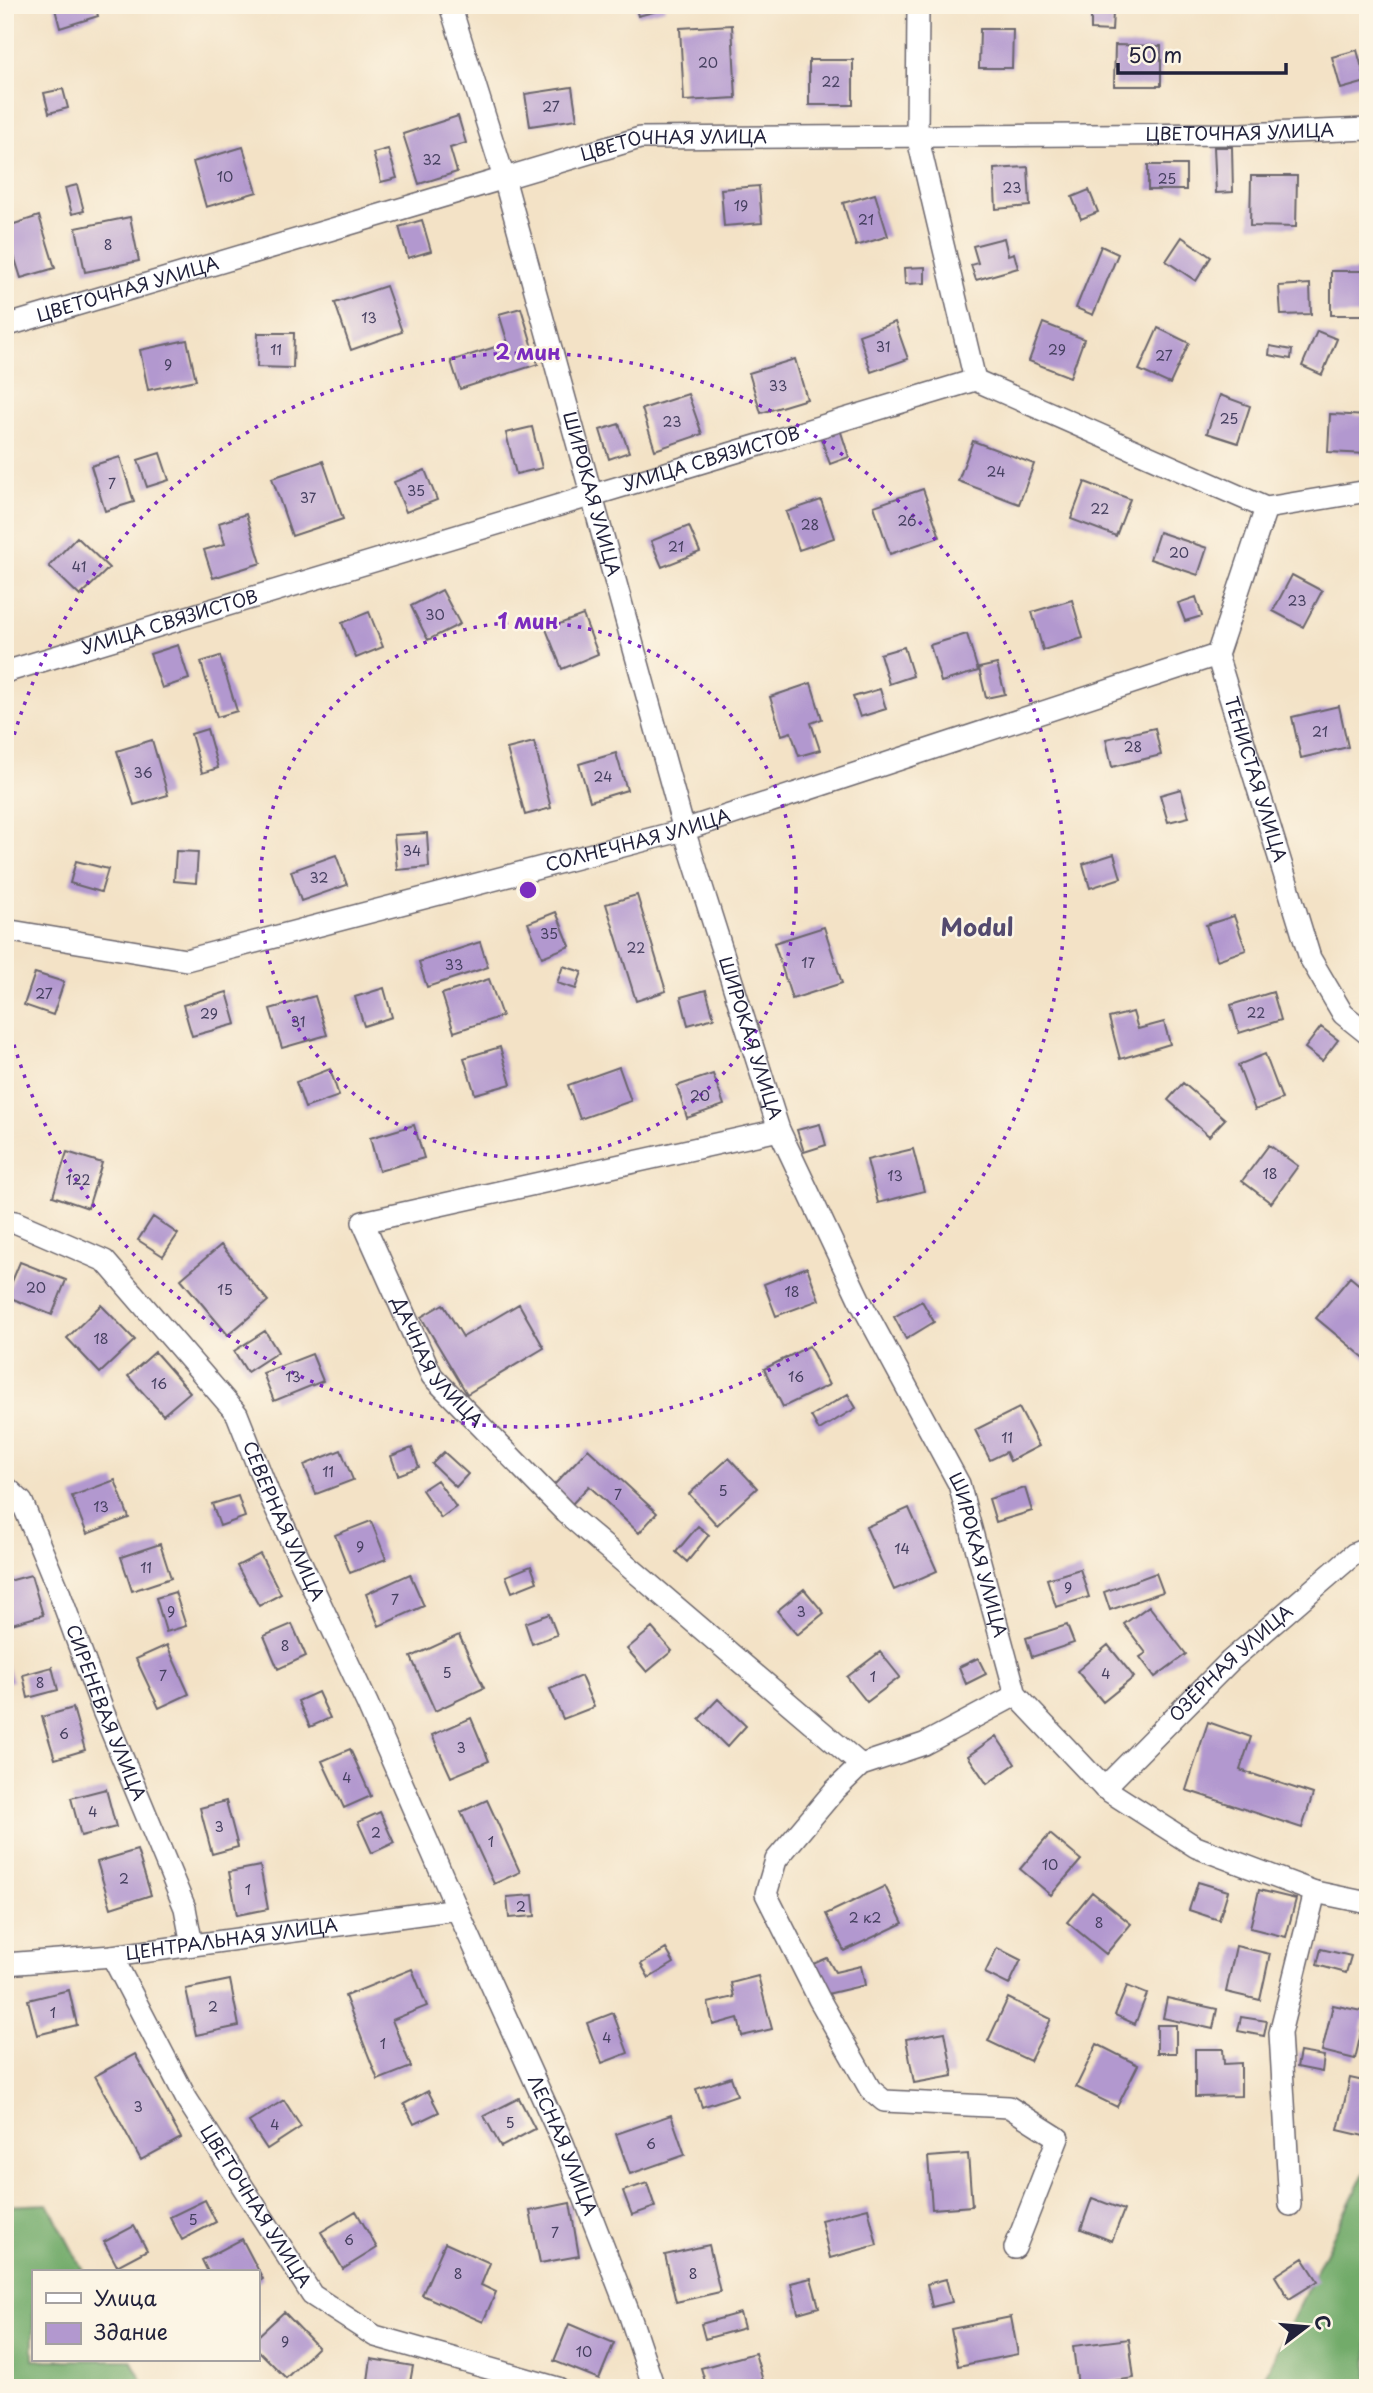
<svg xmlns="http://www.w3.org/2000/svg" width="1373" height="2393" font-family="'Playpen Sans',sans-serif">
<style>
.forest{fill:#72ab6a;stroke:#4a6652;stroke-width:2}
.building{fill:#b298cf}
.lines{fill:none;stroke-linecap:round;stroke-linejoin:round}
.street-casing{stroke:#6b656c;stroke-width:24}
.street{stroke:#fff;stroke-width:21}
.ring{fill:none;stroke:#7b2cbf;stroke-width:3.5;stroke-dasharray:3.5 7}
.labels{text-anchor:middle;stroke-width:5;stroke-linejoin:round;paint-order:stroke}
.number-label{font-size:14px;fill:#464060}
.street-label{font-size:18px;fill:#22223b;stroke:#fcf5e5}
.district-label{font-size:24px;font-weight:bold;fill:#544b6f;stroke:#fcf5e5}
.centre{fill:#7b2cbf;stroke:#fcf5e5;stroke-width:3.5}
.ring-label{font-size:21px;text-anchor:middle;font-weight:bold;fill:#7b2cbf;stroke:#fcf5e5;stroke-width:5;stroke-linejoin:round;paint-order:stroke}
</style>
<rect width="100%" height="100%" fill="#fcf5e5"/>
<filter id="ink" filterUnits="userSpaceOnUse"><feTurbulence type="fractalNoise" baseFrequency=".0143" numOctaves="2"/><feDisplacementMap in="SourceGraphic" scale="14" xChannelSelector="R" yChannelSelector="G"/><feConvolveMatrix kernelMatrix="1 2 1 2 8 2 1 2 1" color-interpolation-filters="sRGB"/></filter>
<filter id="wash" filterUnits="userSpaceOnUse"><feTurbulence type="fractalNoise" baseFrequency=".00686" numOctaves="4" result="noise"/><feDisplacementMap in="SourceGraphic" scale="28" xChannelSelector="R" yChannelSelector="G"/><feGaussianBlur stdDeviation="1.57" result="paint"/><feColorMatrix in="noise" values="0 0 0 0 0 0 0 0 0 0 0 0 0 0 0 0 0 1.4 0 .05"/><feComposite in="paint" operator="in"/></filter>
<g filter="url(#wash)">
<rect width="100%" height="100%" fill="#f3e2c6"/>
<path class="forest" d="M1368 2165V2388H1259Z
M48 2204 84 2272H33V2360H131L146 2388H5V2206Z"/>
<g id="blocks">
<path class="building" d="M54 5H95L98 16 60 28Z
M635 5H664L665 9 638 16Z
M1091 12H1113L1112 31 1091 30Z
M732 25 736 98 684 101 680 28Z
M980 29H1013L1012 68H979Z
M1115 45 1161 46V86H1114Z
M1357 50 1366 82 1341 89 1332 57Z
M809 60H853V105H809Z
M572 87 577 119 530 126 525 94Z
M63 89 68 108 49 113 44 93Z
M458 116 466 143 450 148 457 172 419 184 403 134Z
M243 147 257 192 206 207 193 162Z
M1214 147H1232L1233 192 1216 193Z
M388 149 397 178 381 182 373 153Z
M1148 165H1186V190H1148Z
M1028 167 1030 206 996 209 994 169Z
M1251 176H1297L1296 227 1250 226Z
M77 185 84 211 72 214 65 188Z
M759 186 762 223 724 226 721 189Z
M1089 190 1098 212 1081 219 1072 197Z
M875 194 888 236 856 246 843 203Z
M39 216 55 268 21 278 5 227Z
M130 217 139 261 85 272 76 228Z
M422 220 431 251 408 258 399 227Z
M1182 237 1211 257 1196 281 1166 261Z
M1004 238 1008 255 1014 253 1018 268 976 280 971 265 978 263 973 246Z
M1101 246 1118 254 1093 315 1076 308Z
M925 267V283L905 284 904 268Z
M1331 271H1368V315H1331Z
M1310 284 1311 314 1281 315 1279 286Z
M386 286 402 332 351 350 335 303Z
M521 308 538 364 460 389 451 361 508 343 499 314Z
M895 322 908 359 871 372 859 335Z
M1043 323 1084 339 1070 377 1029 361Z
M1158 328 1189 343 1170 384 1139 370Z
M1317 331 1337 339 1322 375 1302 366Z
M258 333H294L293 368 257 367Z
M187 340 196 380 148 390 140 350Z
M1270 346 1292 350 1291 359 1269 355Z
M795 359 807 399 761 413 749 373Z
M688 394 702 434 655 450 642 409Z
M1220 395 1250 406 1238 443 1207 433Z
M1330 414 1368 416V454L1328 452Z
M619 424 629 452 609 459 600 430Z
M839 426 849 457 830 464 819 433Z
M532 427 542 468 516 474 506 433Z
M973 441 1034 464 1019 504 958 481Z
M160 453 169 480 147 487 138 460Z
M120 457 134 502 105 511 91 466Z
M323 461 343 519 292 536 272 478Z
M425 470 437 500 406 512 394 482Z
M1085 482 1130 499 1116 536 1071 519Z
M923 489 940 537 890 554 874 506Z
M821 500 834 538 799 550 786 512Z
M246 514 261 563 213 578 204 550 225 544 219 523Z
M689 526 700 552 662 567 651 541Z
M1159 532 1207 548 1198 575 1150 559Z
M77 537 109 568 80 596 49 566Z
M1292 575 1322 591 1303 627 1273 611Z
M442 590 460 624 428 640 411 606Z
M1196 597 1202 616 1185 621 1178 603Z
M1072 600 1083 638 1043 650 1032 612Z
M369 612 383 647 356 658 342 623Z
M583 615 598 654 562 669 546 629Z
M967 634 978 671 941 682 930 645Z
M178 645 189 679 162 688 150 654Z
M904 647 913 676 889 684 880 654Z
M220 656 237 711 217 717 201 662Z
M997 664 1005 694 986 698 979 668Z
M811 683 822 719 811 723 820 750 799 756 791 732 782 735 770 697Z
M880 689 886 709 860 717 853 697Z
M1339 706 1348 747 1301 758 1292 717Z
M1155 728 1161 755 1112 767 1106 739Z
M207 729 218 768 202 773 191 734Z
M152 740 168 795 134 805 117 751Z
M534 742 551 808 525 815 507 749Z
M616 753 627 790 590 801 579 764Z
M1181 789 1189 817 1168 822 1160 795Z
M427 833 429 867 397 870 394 835Z
M176 851 198 852 196 883 174 881Z
M1114 854 1121 878 1090 888 1083 864Z
M336 855 347 885 301 901 291 871Z
M76 861 108 869 101 892 70 883Z
M637 895 666 991 636 1001 606 904Z
M556 912 570 946 542 957 528 923Z
M1234 916 1246 950 1217 960 1206 925Z
M824 927 842 983 792 999 774 943Z
M480 942 488 967 427 987 419 962Z
M563 966 582 972 576 989 557 983Z
M35 973 64 982 53 1015 24 1005Z
M489 979 502 1016 454 1032 442 994Z
M384 988 392 1017 364 1026 355 997Z
M706 990 714 1018 688 1025 681 997Z
M227 992 236 1024 192 1036 183 1005Z
M1273 992 1281 1020 1239 1033 1231 1005Z
M315 996 327 1035 282 1048 270 1009Z
M1133 1012 1138 1029 1164 1022 1170 1044 1120 1059 1109 1018Z
M1321 1027 1338 1040 1322 1061 1305 1048Z
M500 1047 511 1084 475 1094 464 1058Z
M1265 1054 1282 1099 1255 1110 1238 1065Z
M619 1067 631 1101 580 1119 568 1085Z
M330 1069 339 1096 305 1108 296 1082Z
M713 1074 724 1105 687 1118 677 1086Z
M1183 1083 1225 1119 1209 1136 1168 1100Z
M820 1124 826 1145 804 1152 797 1130Z
M414 1125 424 1158 379 1171 370 1138Z
M1269 1145 1298 1166 1271 1203 1242 1181Z
M913 1149 924 1191 878 1203 867 1160Z
M67 1152 102 1163 88 1208 53 1196Z
M153 1217 178 1234 163 1256 138 1240Z
M221 1245 268 1301 228 1335 181 1279Z
M20 1262 66 1280 52 1315 6 1296Z
M807 1267 819 1300 776 1316 764 1284Z
M1350 1277 1368 1292V1361L1316 1318Z
M922 1301 934 1322 906 1339 894 1317Z
M443 1304 463 1337 519 1304 544 1348 467 1394 421 1317Z
M101 1305 135 1340 100 1373 67 1338Z
M265 1331 278 1352 247 1372 234 1351Z
M809 1346 829 1385 783 1407 764 1369Z
M155 1352 190 1392 163 1415 128 1376Z
M312 1354 323 1381 274 1401 263 1373Z
M848 1394 856 1408 819 1430 811 1416Z
M1019 1408 1039 1446 1010 1461 1006 1452 990 1460 975 1430Z
M412 1448 419 1467 398 1475 391 1456Z
M588 1449 657 1513 639 1533 589 1486 572 1504 553 1486Z
M341 1450 353 1480 316 1494 304 1465Z
M444 1452 468 1474 456 1487 432 1464Z
M729 1458 757 1488 717 1525 689 1494Z
M115 1480 129 1518 87 1534 72 1496Z
M437 1480 456 1507 441 1518 422 1490Z
M1025 1488 1032 1511 996 1522 989 1499Z
M238 1496 245 1517 220 1526 212 1504Z
M909 1508 937 1571 894 1590 866 1527Z
M371 1521 386 1559 350 1573 335 1535Z
M698 1526 709 1535 687 1562 676 1552Z
M160 1544 171 1578 132 1591 121 1557Z
M260 1554 281 1594 259 1606 237 1566Z
M531 1566 537 1582 512 1592 506 1576Z
M1080 1569 1089 1597 1056 1607 1047 1579Z
M1156 1573 1163 1592 1110 1610 1104 1592Z
M410 1574 424 1606 379 1626 366 1594Z
M31 1575 43 1615 5 1626V1582Z
M804 1589 824 1613 797 1635 777 1611Z
M175 1592 186 1626 166 1632 156 1598Z
M1149 1606 1186 1654 1155 1677 1140 1657 1146 1653 1124 1624Z
M549 1614 557 1635 532 1644 525 1623Z
M292 1624 306 1656 278 1669 264 1636Z
M1067 1625 1074 1643 1032 1657 1026 1638Z
M652 1628 672 1651 647 1672 627 1649Z
M459 1635 484 1688 435 1711 411 1657Z
M167 1645 189 1694 159 1708 136 1659Z
M1108 1645 1134 1677 1103 1702 1077 1671Z
M880 1652 900 1677 867 1702 847 1677Z
M5 1658 13 1681 5 1683Z
M978 1658 986 1674 966 1684 959 1667Z
M52 1667 58 1690 28 1698 23 1675Z
M581 1676 594 1707 563 1719 550 1689Z
M318 1692 330 1718 310 1727 298 1701Z
M718 1699 746 1726 727 1747 699 1719Z
M73 1708 85 1750 55 1759 42 1717Z
M471 1718 489 1761 451 1777 432 1735Z
M1208 1722 1251 1737 1240 1770 1313 1794 1302 1828 1186 1790Z
M996 1736 1015 1764 987 1784 968 1756Z
M350 1749 371 1796 344 1808 322 1761Z
M106 1789 116 1827 81 1836 71 1798Z
M487 1800 520 1872 494 1884 461 1812Z
M226 1801 238 1847 212 1854 200 1808Z
M380 1812 394 1843 372 1853 358 1822Z
M1050 1834 1081 1860 1051 1895 1020 1869Z
M137 1850 151 1895 111 1908 97 1862Z
M260 1866 268 1909 237 1915 229 1872Z
M1198 1882 1228 1891 1219 1920 1189 1910Z
M885 1886 903 1923 844 1951 826 1914Z
M1259 1890 1296 1899 1286 1937 1250 1928Z
M1092 1892 1131 1924 1106 1954 1067 1922Z
M533 1895 535 1916 509 1918 507 1897Z
M1236 1946 1270 1954 1260 2000 1226 1992Z
M997 1948 1021 1960 1009 1985 985 1973Z
M666 1949 674 1963 649 1978 641 1964Z
M1321 1949 1351 1956 1346 1973 1317 1965Z
M827 1958 835 1972 861 1966 865 1985 827 1994 813 1964Z
M412 1969 427 2006 392 2020 411 2067 378 2080 345 1996Z
M758 1976 772 2029 742 2036 738 2018 713 2025 708 2003 734 1997 731 1983Z
M230 1980 239 2026 196 2035 186 1989Z
M1127 1986 1147 1994 1135 2024 1115 2015Z
M69 1990 77 2025 37 2035 28 2000Z
M1008 1998 1051 2019 1030 2061 988 2041Z
M1167 1998 1217 2009 1213 2029 1163 2018Z
M1333 2005 1366 2012 1355 2059 1322 2051Z
M613 2013 628 2053 602 2063 587 2023Z
M1241 2017 1267 2021 1264 2036 1238 2031Z
M1157 2025H1176V2053H1157Z
M945 2032 953 2076 914 2083 906 2039Z
M1097 2044 1138 2065 1117 2107 1076 2087Z
M1195 2049H1223L1224 2064 1241 2063V2096L1195 2097Z
M1300 2052 1324 2056 1322 2072 1297 2067Z
M135 2054 181 2138 141 2160 95 2076Z
M731 2077 737 2095 702 2107 696 2089Z
M1350 2078 1368 2082V2137L1338 2130Z
M428 2091 439 2112 414 2124 404 2104Z
M519 2098 535 2129 501 2147 484 2116Z
M284 2100 301 2127 267 2149 249 2122Z
M671 2115 685 2155 630 2174 616 2134Z
M968 2154 972 2206 932 2209 928 2157Z
M647 2183 655 2207 632 2215 623 2191Z
M1092 2198 1124 2210 1112 2241 1081 2229Z
M205 2200 216 2222 182 2240 170 2217Z
M570 2203 579 2256 540 2263 530 2211Z
M868 2208 877 2245 830 2258 821 2220Z
M356 2211 377 2248 343 2269 321 2232Z
M134 2226 147 2250 117 2266 104 2242Z
M242 2239 263 2279 257 2283V2272H208L202 2260Z
M445 2243 490 2263 481 2285 496 2292 483 2322 422 2295Z
M709 2245 720 2292 676 2302 665 2255Z
M1303 2258 1318 2281 1289 2299 1275 2276Z
M811 2278 819 2307 798 2313 791 2283Z
M946 2279 952 2302 932 2307 927 2284Z
M284 2312 318 2347 286 2378 257 2349V2337Z
M740 2313 744 2328 705 2339 701 2324Z
M1011 2317 1018 2354 958 2366 951 2329Z
M569 2324 614 2343 599 2379 554 2361Z
M1129 2339 1134 2378 1078 2386 1073 2346Z
M755 2353 765 2388H707L701 2368Z
M371 2359 413 2366 409 2388H367Z"/>
</g>
</g>
<g filter="url(#ink)">
<use href="#blocks" fill-opacity="0" stroke="#6b656c" stroke-width="2"/>
<g class="lines">
<defs>
<g id="street">
<path id="s1" d="M450 5 504 178 684 830 779 1130 859 1299 959 1484 1016 1695 1104 1788 1196 1847 1315 1892 1368 1903"/>
<path d="M918 5 917 135 975 380"/>
<path id="s2" d="M5 326 640 138 1242 134 1368 129"/>
<path id="s3" d="M1266 508 1217 655 1310 958 1343 1014 1368 1034"/>
<path id="s4" d="M5 672 975 380 1266 508 1368 491"/>
<path id="s5" d="M5 930 186 960 684 830 1217 655"/>
<path id="s6" d="M779 1130 363 1222 432 1376 566 1513 861 1765"/>
<path id="s7" d="M5 1220 15 1222 105 1261 237 1414 268 1492 367 1703 457 1909 563 2143 629 2313 654 2388"/>
<path id="s8" d="M5 1486 22 1502 58 1589 103 1711 185 1908 192 1945"/>
<path id="s9" d="M1104 1788 1230 1661 1354 1554 1368 1548"/>
<path id="s10" d="M112 1956 186 2098 312 2295 375 2336 558 2388"/>
<path id="s11" d="M5 1964 112 1956 457 1909"/>
<path d="M1290 2205 1280 2033 1315 1892"/>
<path d="M1015 2248 1058 2138 1009 2107 884 2101 870 2089 819 1999 766 1894 776 1860 834 1791 861 1765 924 1744 1016 1695"/>
</g>
</defs>
<use href="#street" class="street-casing"/>
<use href="#street" class="street"/>
</g>
</g>
<g class="ring">
<circle cx="528" cy="890" r="268"/>
<path d="M6 765A537 537 0 1 1 6 1015"/>
</g>
<g class="labels">
<g class="number-label">
<text x="708" y="68">20</text>
<text x="831" y="87">22</text>
<text x="551" y="112">27</text>
<text x="432" y="165">32</text>
<text x="225" y="182">10</text>
<text x="1167" y="184">25</text>
<text x="1012" y="193">23</text>
<text x="741" y="211">19</text>
<text x="866" y="225">21</text>
<text x="108" y="250">8</text>
<text x="369" y="323">13</text>
<text x="883" y="352">31</text>
<text x="276" y="355">11</text>
<text x="1057" y="355">29</text>
<text x="1164" y="361">27</text>
<text x="168" y="370">9</text>
<text x="778" y="391">33</text>
<text x="1229" y="424">25</text>
<text x="672" y="427">23</text>
<text x="996" y="477">24</text>
<text x="112" y="489">7</text>
<text x="416" y="496">35</text>
<text x="308" y="503">37</text>
<text x="1100" y="514">22</text>
<text x="907" y="526">26</text>
<text x="810" y="530">28</text>
<text x="676" y="552">21</text>
<text x="1179" y="558">20</text>
<text x="79" y="572">41</text>
<text x="1297" y="606">23</text>
<text x="435" y="620">30</text>
<text x="1320" y="737">21</text>
<text x="1133" y="752">28</text>
<text x="143" y="778">36</text>
<text x="603" y="782">24</text>
<text x="412" y="856">34</text>
<text x="319" y="883">32</text>
<text x="549" y="939">35</text>
<text x="636" y="953">22</text>
<text x="808" y="968">17</text>
<text x="454" y="970">33</text>
<text x="44" y="999">27</text>
<text x="1256" y="1018">22</text>
<text x="209" y="1019">29</text>
<text x="298" y="1027">31</text>
<text x="700" y="1101">20</text>
<text x="1270" y="1179">18</text>
<text x="895" y="1181">13</text>
<text x="78" y="1185">122</text>
<text x="36" y="1293">20</text>
<text x="225" y="1295">15</text>
<text x="792" y="1297">18</text>
<text x="101" y="1344">18</text>
<text x="293" y="1382">13</text>
<text x="796" y="1382">16</text>
<text x="159" y="1389">16</text>
<text x="1007" y="1443">11</text>
<text x="328" y="1477">11</text>
<text x="723" y="1496">5</text>
<text x="618" y="1500">7</text>
<text x="101" y="1512">13</text>
<text x="360" y="1552">9</text>
<text x="902" y="1554">14</text>
<text x="146" y="1573">11</text>
<text x="1068" y="1593">9</text>
<text x="395" y="1605">7</text>
<text x="171" y="1617">9</text>
<text x="801" y="1617">3</text>
<text x="285" y="1651">8</text>
<text x="447" y="1678">5</text>
<text x="1106" y="1679">4</text>
<text x="163" y="1681">7</text>
<text x="873" y="1682">1</text>
<text x="40" y="1688">8</text>
<text x="64" y="1739">6</text>
<text x="461" y="1753">3</text>
<text x="347" y="1783">4</text>
<text x="93" y="1817">4</text>
<text x="219" y="1832">3</text>
<text x="376" y="1838">2</text>
<text x="491" y="1847">1</text>
<text x="1050" y="1870">10</text>
<text x="124" y="1884">2</text>
<text x="248" y="1895">1</text>
<text x="521" y="1912">2</text>
<text x="865" y="1923">2 к2</text>
<text x="1099" y="1928">8</text>
<text x="213" y="2012">2</text>
<text x="53" y="2018">1</text>
<text x="607" y="2043">4</text>
<text x="383" y="2049">1</text>
<text x="138" y="2112">3</text>
<text x="510" y="2128">5</text>
<text x="275" y="2130">4</text>
<text x="651" y="2149">6</text>
<text x="193" y="2225">5</text>
<text x="555" y="2238">7</text>
<text x="349" y="2245">6</text>
<text x="458" y="2279">8</text>
<text x="693" y="2279">8</text>
<text x="285" y="2347">9</text>
<text x="584" y="2357">10</text>
</g>
<g class="street-label">
<text dy="6" stroke="none"><textPath href="#s2" startOffset="1262">ЦВЕТОЧНАЯ УЛИЦА</textPath></text>
<text dy="6" stroke="none"><textPath href="#s2" startOffset="695">ЦВЕТОЧНАЯ УЛИЦА</textPath></text>
<text dy="6" stroke="none"><textPath href="#s2" startOffset="128">ЦВЕТОЧНАЯ УЛИЦА</textPath></text>
<text dy="6" stroke="none"><textPath href="#s4" startOffset="738">УЛИЦА СВЯЗИСТОВ</textPath></text>
<text dy="6" stroke="none"><textPath href="#s1" startOffset="509">ШИРОКАЯ УЛИЦА</textPath></text>
<text dy="6" stroke="none"><textPath href="#s4" startOffset="172">УЛИЦА СВЯЗИСТОВ</textPath></text>
<text dy="6" stroke="none"><textPath href="#s3" startOffset="285">ТЕНИСТАЯ УЛИЦА</textPath></text>
<text dy="6" stroke="none"><textPath href="#s5" startOffset="651">СОЛНЕЧНАЯ УЛИЦА</textPath></text>
<text dy="6" stroke="none"><textPath href="#s1" startOffset="1076">ШИРОКАЯ УЛИЦА</textPath></text>
<text dy="6" stroke="none"><textPath href="#s6" startOffset="586">ДАЧНАЯ УЛИЦА</textPath></text>
<text dy="6" stroke="none"><textPath href="#s7" startOffset="427">СЕВЕРНАЯ УЛИЦА</textPath></text>
<text dy="6" stroke="none"><textPath href="#s1" startOffset="1643">ШИРОКАЯ УЛИЦА</textPath></text>
<text dy="6" stroke="none"><textPath href="#s9" startOffset="178">ОЗЁРНАЯ УЛИЦА</textPath></text>
<text dy="6" stroke="none"><textPath href="#s8" startOffset="250">СИРЕНЕВАЯ УЛИЦА</textPath></text>
<text dy="6" stroke="none"><textPath href="#s11" startOffset="228">ЦЕНТРАЛЬНАЯ УЛИЦА</textPath></text>
<text dy="6" stroke="none"><textPath href="#s7" startOffset="1111">ЛЕСНАЯ УЛИЦА</textPath></text>
<text dy="6" stroke="none"><textPath href="#s10" startOffset="289">ЦВЕТОЧНАЯ УЛИЦА</textPath></text>
</g>
<g class="district-label">
<text x="977" y="936">Modul</text>
</g>
</g>
<circle cx="528" cy="890" r="10" class="centre"/>
<g class="ring-label">
<text x="528" y="360">2 мин</text>
<text x="528" y="629">1 мин</text>
</g>
<rect width="1373" height="2393" fill="none" stroke="#fcf5e5" stroke-width="28"/>
<rect x="32" y="2270" width="228" height="91" fill="#fcf5e5" stroke="#a5a1a1" stroke-width="2"/>
<rect x="46" y="2293" width="35" height="10" fill="#ffffff" stroke="#a5a1a1" stroke-width="2"/>
<text x="94" y="2306" font-size="21" fill="#22223b">Улица</text>
<rect x="46" y="2323" width="35" height="21" fill="#b298cf" stroke="#a5a1a1" stroke-width="2"/>
<text x="94" y="2340" font-size="21" fill="#22223b">Здание</text>
<g transform="translate(1306 2327) rotate(74)" stroke="#fcf5e5" stroke-width="5" paint-order="stroke">
<path d="M0-5L12 26L0 18L-12 26Z" fill="#22223b"/>
<text y="-10" font-size="19" font-weight="bold" text-anchor="middle" fill="#22223b">С</text>
</g>
<path d="M1118 63v10h168v-10" fill="none" stroke="#22223b" stroke-width="3.5"/>
<text x="1128" y="63" font-size="21" fill="#22223b" stroke="#fcf5e5" stroke-width="5" paint-order="stroke">50 m</text>
</svg>
